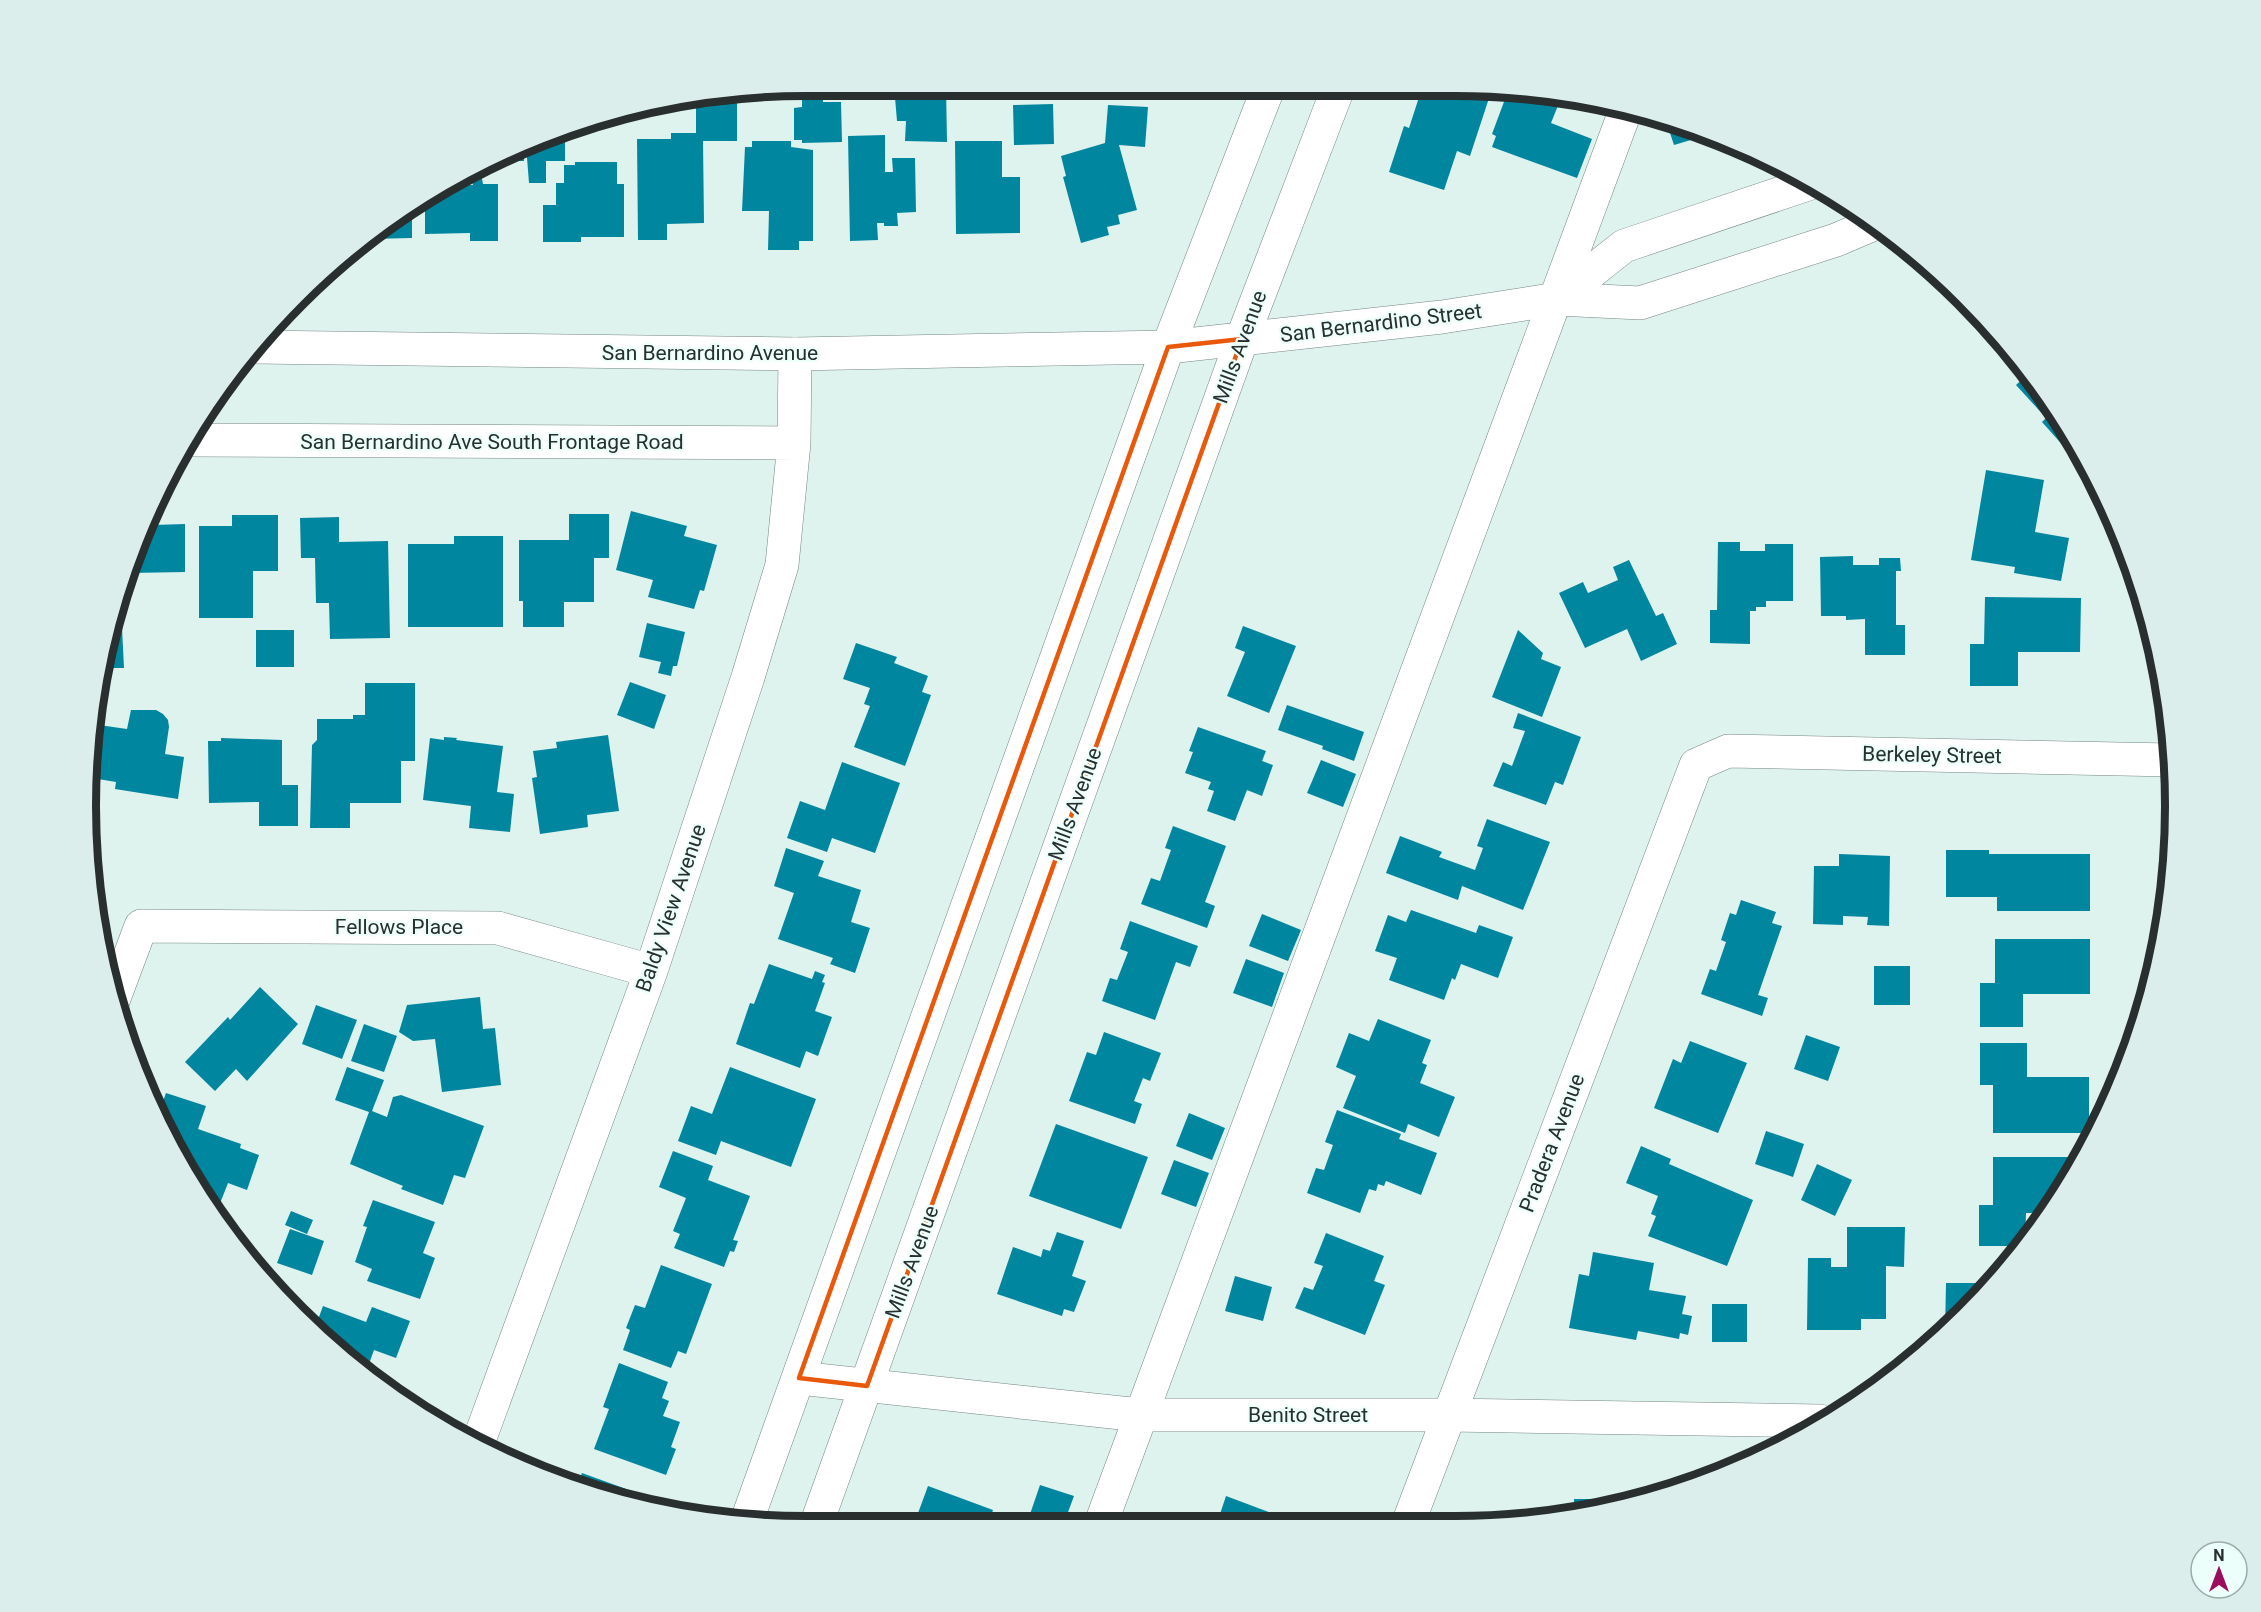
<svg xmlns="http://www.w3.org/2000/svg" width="2261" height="1612" font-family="Roboto,sans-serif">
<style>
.building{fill:#00879f}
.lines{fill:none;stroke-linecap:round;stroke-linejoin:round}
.minor-casing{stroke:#768784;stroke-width:34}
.major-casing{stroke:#768784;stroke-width:34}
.minor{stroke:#fff;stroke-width:33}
.major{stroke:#fff;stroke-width:33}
.marked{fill:none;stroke:#e8590c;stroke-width:4.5;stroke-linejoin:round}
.labels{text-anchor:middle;stroke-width:4.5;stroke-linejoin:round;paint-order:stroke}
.street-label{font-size:21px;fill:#282f2e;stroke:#ecfffb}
.rim{fill:none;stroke:#282f2e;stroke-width:8}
</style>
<rect width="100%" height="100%" fill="#def2ee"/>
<path class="building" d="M894 86H946L947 142 905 141 906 121H897Z
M1439 86 1492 89 1470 156 1457 151 1444 190 1389 172 1404 126 1409 128 1422 88 1436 93Z
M1508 91 1574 97 1570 107 1559 103 1551 123 1592 139 1577 178 1492 147 1496 136 1492 134Z
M802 93H823V102H841L842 142 802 143V140H794V108L802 107Z
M734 95V102H737V141H703L704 223 667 224V240H638L637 139H671V133H696V103H702V99Z
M1053 104 1054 144 1014 145 1013 105Z
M1108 105 1148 107 1145 147 1119 145 1137 210 1118 215 1120 224 1107 227 1109 235 1081 243 1063 177 1066 176 1061 156 1105 143Z
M1666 121 1711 134 1674 145Z
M565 131V161H546V183H529L526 145Z
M885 135V172H893L892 158H915L916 212 897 213 898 226H884V223H877L878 240 850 241 848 136Z
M752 141H791V147L813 150V241H799V250H768L769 211H742L745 147H752Z
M955 141H1002V177H1020V233L956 234Z
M524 146V161H485L488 160Z
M575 162H617V184H624V237H581V242H543V205H556V183H564V165H575Z
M472 179H482L483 184H498V241H470V233L425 234V196L444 185H473Z
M412 203V238L370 239 406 207Z
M2028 374 2079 445 2081 451 2074 458 2042 422 2046 418 2016 385Z
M1986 470 2044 480 2035 532 2069 538 2061 581 2014 573 2015 567 1971 560Z
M631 511 687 526 684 536 717 545 704 591 700 590 694 609 648 597 653 580 616 570Z
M149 513H153V525L185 524V572L129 573 140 530Z
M569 514H609V558H594V602H564V627H523V601H519V540H569Z
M232 515H278V571H253V618H199V526H232Z
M339 517V542L388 541 390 638 330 639 329 603H316L315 558H301L300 518Z
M454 536H503V627H408V544H454Z
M1718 542H1740V551H1765V544H1793V601H1766V607H1756V611H1750V644L1710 643V610H1717Z
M1853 556V565H1879V558H1900L1901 571H1896V625H1905V655H1865V619L1846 620V616H1821L1820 557Z
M1629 560 1656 616 1663 613 1677 644 1641 661 1627 629 1585 648 1559 593 1583 582 1588 593 1618 580 1613 567Z
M1985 597 2081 598 2080 652H2018V686H1970V644H1984Z
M647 623 685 632 677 666H673L671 676 658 673 661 662 639 657Z
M1243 626 1296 646 1269 713 1227 696 1245 652 1235 648Z
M114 628H122L124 668H103Z
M256 630H294V667H256Z
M1518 630 1543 653 1541 659 1561 667 1542 717 1492 697Z
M856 643 897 657 894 663 928 676 922 692 931 695 905 766 854 747 870 706 864 704 870 688 843 679Z
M630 682 666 695 654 729 617 715Z
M365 683H415V761H401V803H350V828H310L312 745 317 740V719H353V715H365Z
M1287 705 1364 732 1354 761 1322 749 1323 746 1278 730Z
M131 710H156L163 714 168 720 169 727 165 754 184 757 178 799 115 789 116 782 92 778V724L127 729Z
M1518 713 1581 737 1563 785 1555 782 1546 805 1493 786 1503 762 1512 766 1525 731 1513 728Z
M1198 727 1266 751 1262 761 1273 765 1262 796 1247 790 1235 821 1207 811 1214 791 1208 789 1211 782 1185 773 1193 752 1189 751Z
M608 735 619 811 587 815 588 827 540 834 532 778 537 777 533 751 557 748 556 742Z
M444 737 457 738 456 740 503 746 497 792 514 794 510 832 469 828 471 806 423 800 430 738 444 740Z
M221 738 282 740V785H298V826H259V802L209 803 208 741H221Z
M1321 760 1356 774 1343 807 1307 793Z
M842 762 900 783 875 853 832 838 827 852 787 838 800 801 825 810Z
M1487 819 1550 842 1523 910 1462 886 1458 900 1386 873 1400 836 1442 852 1439 857 1475 870 1483 848 1477 846Z
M1173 826 1226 846 1205 902 1215 906 1207 928 1141 904 1151 878 1160 881 1171 850 1165 848Z
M786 848 824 861 818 876 861 890 851 922 870 928 855 973 830 964 833 958 778 939 794 893 774 886Z
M1946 850H1989V854H2090V911H1997V897H1946Z
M1839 854 1890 856 1889 926 1867 925 1868 917 1843 916V925L1813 924 1814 866H1839Z
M1741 900 1776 912 1772 923 1782 926 1758 995 1768 998 1762 1016 1701 994 1710 969 1716 971 1726 942 1721 940 1730 913 1736 915Z
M1411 910 1476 933 1479 925 1513 937 1498 978 1461 964 1455 980 1452 978 1444 1000 1389 980 1397 958 1375 951 1388 915 1406 922Z
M1262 914 1301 930 1288 961 1249 946Z
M1130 921 1198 946 1190 967 1176 962 1155 1020 1102 1001 1110 978 1117 980 1128 952 1120 949Z
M1995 939H2090V994H2023V1027H1980V983H1995Z
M1246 959 1284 973 1272 1007 1233 993Z
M769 964 812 979 815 971 825 975 822 982 825 983 815 1011 832 1017 818 1056 806 1051 800 1068 736 1044 750 1003 754 1004Z
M1874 966H1910V1005H1874Z
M260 987 298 1024 247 1081 236 1069 215 1091 185 1062 228 1017 230 1020Z
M480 997 483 1029 495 1028 501 1085 442 1092 435 1039 413 1041 399 1032 407 1005Z
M316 1005 357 1020 342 1059 302 1044Z
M1378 1019 1431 1040 1422 1063 1427 1065 1420 1083 1455 1097 1439 1137 1408 1124 1405 1133 1343 1108 1356 1076 1336 1067 1349 1033 1369 1041Z
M364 1024 397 1036 384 1072 351 1061Z
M1104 1032 1161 1053 1150 1081 1143 1078 1134 1101 1142 1104 1135 1124 1069 1101 1087 1052 1096 1055Z
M1806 1035 1840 1047 1828 1081 1794 1069Z
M1690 1041 1747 1063 1718 1133 1654 1108 1673 1059 1681 1063Z
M1980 1043H2027V1077H2089V1133H1993V1085H1980Z
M347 1067 384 1080 372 1111 387 1117 393 1097 401 1095 484 1126 465 1178 454 1175 443 1205 401 1189 403 1186 350 1164 369 1112 335 1100Z
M730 1067 816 1099 791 1167 721 1141 716 1155 678 1141 691 1106 712 1114Z
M166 1093 206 1106 198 1129 241 1144 240 1148 259 1155 247 1190 228 1183 217 1211 178 1152 183 1139 165 1133 160 1124 157 1118Z
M1337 1110 1401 1134 1399 1139 1437 1153 1421 1195 1386 1181 1384 1186 1378 1184 1376 1191 1369 1189 1360 1213 1307 1193 1316 1168 1324 1170 1333 1145 1325 1142Z
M1189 1113 1225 1128 1212 1160 1176 1146Z
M1056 1124 1148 1157 1121 1229 1029 1196Z
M1766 1131 1804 1144 1793 1177 1755 1164Z
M1641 1146 1671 1159 1669 1164 1753 1200 1727 1266 1648 1236 1656 1216 1651 1214 1658 1196 1626 1183Z
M673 1151 713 1166 708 1180 750 1196 733 1240 738 1241 734 1252 730 1251 724 1267 674 1248 680 1234 673 1231 686 1198 659 1187Z
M1993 1157H2081L2046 1213H2026L2025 1246H1979V1205H1993Z
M1174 1160 1209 1173 1196 1207 1161 1194Z
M1817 1164 1852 1180 1835 1216 1801 1200Z
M373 1200 435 1222 423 1253 435 1258 420 1299 367 1281 372 1269 355 1262 367 1227 363 1226Z
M291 1211 313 1220 307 1234 285 1225Z
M1847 1227H1905L1904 1267 1886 1266V1319H1861V1330H1807L1808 1258H1831V1267H1847Z
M290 1229 324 1241 312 1275 277 1263Z
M1057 1232 1084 1241 1072 1276 1086 1281 1074 1312 1064 1309 1062 1316 997 1294 1013 1247 1041 1257 1043 1249 1050 1251Z
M1326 1233 1384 1256 1374 1281 1385 1285 1365 1335 1295 1308 1304 1287 1313 1290 1323 1266 1314 1263Z
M1593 1252 1654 1263 1649 1290 1686 1296 1682 1314 1692 1316 1688 1335 1680 1333 1679 1339 1638 1331 1636 1340 1569 1328 1579 1274 1589 1276Z
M661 1265 712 1284 686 1354 678 1351 671 1368 623 1350 630 1330 626 1328 635 1305 645 1308Z
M1235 1276 1272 1287 1263 1321 1225 1311Z
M1946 1283H1991L1945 1332Z
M1712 1304H1747V1342H1712Z
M323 1306 366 1322 372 1307 410 1321 396 1358 374 1350 365 1375 315 1328Z
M619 1363 668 1382 662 1398 669 1401 663 1416 680 1422 671 1447 676 1449 666 1475 594 1449 609 1409 603 1407Z
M582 1473 640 1494 636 1505 620 1502 577 1486Z
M1040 1485 1074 1496 1064 1523H1038L1028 1520Z
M928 1486 993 1510 988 1524H914Z
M1226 1496 1277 1515V1513L1292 1517 1290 1522H1230L1219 1517Z
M1574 1499H1610V1508L1574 1515Z
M1497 1511 1532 1520 1495 1521Z
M1129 1513 1156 1522V1523H1126Z"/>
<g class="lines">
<defs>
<path id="minor" d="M189 440 794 443
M113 1001 141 926 498 928 651 971
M799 1378 1140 1415H1449L1820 1421
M477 1446 651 971 748 677 782 565 794 443 795 354
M1409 1521 1696 765 1728 751 2171 760
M1101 1523 1626 109"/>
<path id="major" d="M1557 299 1624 246 1814 182
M252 347 795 354 1168 347 1442 317 1557 299 1640 303 1836 240 1876 223
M746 1523 1168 347 1269 86
M816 1525 1242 339 1339 86"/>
</defs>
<use href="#minor" class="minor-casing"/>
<use href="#major" class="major-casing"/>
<use href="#minor" class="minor"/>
<use href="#major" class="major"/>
</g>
<path class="marked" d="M1242 339 867 1386 799 1378 1168 347Z"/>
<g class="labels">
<g class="street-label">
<text transform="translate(1381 323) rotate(-7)" y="7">San Bernardino Street</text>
<text transform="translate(1240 347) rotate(-70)" y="7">Mills Avenue</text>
<text x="710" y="360">San Bernardino Avenue</text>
<text x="492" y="449">San Bernardino Ave South Frontage Road</text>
<text transform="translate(1932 755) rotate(1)" y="7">Berkeley Street</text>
<text transform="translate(1075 804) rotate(-70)" y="7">Mills Avenue</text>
<text transform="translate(671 908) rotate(-71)" y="7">Baldy View Avenue</text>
<text x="399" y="934">Fellows Place</text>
<text transform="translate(1552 1143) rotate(-69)" y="7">Pradera Avenue</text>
<text transform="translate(912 1262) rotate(-70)" y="7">Mills Avenue</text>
<text x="1308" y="1422">Benito Street</text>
</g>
</g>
<path d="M0 0H2261V1612H0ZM806 96H1455A710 710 0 0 1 2165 806V806A710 710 0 0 1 1455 1516H806A710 710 0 0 1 96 806V806A710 710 0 0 1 806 96Z" fill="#dceeeb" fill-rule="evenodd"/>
<path class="rim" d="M806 96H1455A710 710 0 0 1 2165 806V806A710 710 0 0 1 1455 1516H806A710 710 0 0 1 96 806V806A710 710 0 0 1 806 96Z"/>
<g transform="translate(2219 1570)"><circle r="28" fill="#ecfffb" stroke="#9eaca9" stroke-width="1.5"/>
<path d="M0-4.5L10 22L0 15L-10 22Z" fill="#9b0e5e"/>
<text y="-9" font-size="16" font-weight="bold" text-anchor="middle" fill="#282f2e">N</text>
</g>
</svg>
